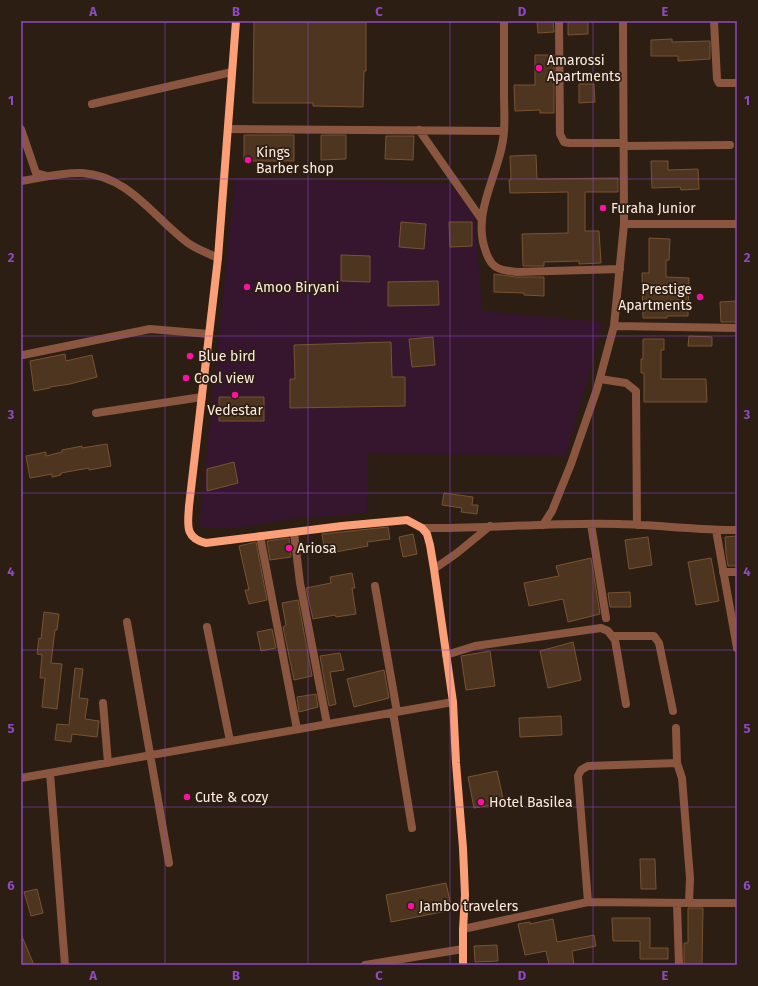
<svg xmlns="http://www.w3.org/2000/svg" width="758" height="986" font-family="'Fira Sans',sans-serif">
<style>
.green{fill:#36162f}
.building{fill:#4d351f;stroke:#785332}
.lines{fill:none;stroke-linecap:round;stroke-linejoin:round}
.street{stroke:#8a563f;stroke-width:8}
.secondary{stroke:#fb9f79;stroke-width:8}
.grid{fill:none;stroke:#8f49c4;stroke-width:1;stroke-opacity:0.55}
.poi-dot{fill:#f811a2;stroke:#2c1e13;stroke-width:1.5}
.labels{text-anchor:middle;stroke-width:3.5;stroke-linejoin:round;paint-order:stroke}
.poi-label{font-size:14px;fill:#feebdf;stroke:#2c1e13;text-anchor:start}
.neatline{fill:none;stroke:#8f49c4;stroke-width:1.5}
.grid-label{font-size:13px;text-anchor:middle;font-weight:bold;fill:#8f49c4}
</style>
<rect width="100%" height="100%" fill="#2c1e13"/>
<path class="green" d="M235 178 448 184 474 207 482 311 603 322 566 455 368 454 367 513 292 519 236 528H199Z"/>
<path class="building" d="M254 21 317 22H366V71H364L363 107 313 106V103H253Z
M537 21H553L554 32 538 33Z
M568 21H588V34L568 35Z
M672 39V42L710 41V59L678 61V56H651V40Z
M535 55H554V113H540V110L515 111 514 85H535Z
M579 84H594L595 102 579 103Z
M244 135H294V161H244Z
M321 135H346V159L321 160Z
M386 136H414L413 160 385 159Z
M536 155 537 179 618 178V192H585V231H599L601 263 579 264V261L544 262V266H523L522 234 568 233V192L510 193 509 180H511L510 156Z
M651 161H668V170L698 169 699 189 681 190 680 187 652 188Z
M401 222 426 224 424 249 399 247Z
M449 222H472V246L450 247Z
M649 238 670 239 669 260H666V277L689 278 688 316H667V318H643L642 273H649Z
M341 255 370 256V282L341 281Z
M494 274 516 277H544V296L524 295V293L494 292Z
M438 281 439 305 388 306V282Z
M737 301V322H721L720 302Z
M689 336 712 337V346H688Z
M433 337 435 365 412 367 409 339Z
M643 339H664V350H661V379H706L707 402H644V373H641V359H643Z
M391 342 392 377H405V406L290 408V379H295L294 345Z
M65 354 66 361 92 355 97 377 70 384 50 387V388L34 391 30 361Z
M219 397H264V421H219Z
M107 444 111 466 89 470V468L61 473V475L52 477V474L30 478 26 456 46 452V456L62 452V450L82 446V448Z
M234 462 238 483 207 491V469Z
M444 493 473 497 472 505H478L477 514 461 512 462 508 442 505Z
M388 527 390 539 367 542 368 546 325 554 322 534Z
M413 534 417 554 403 557 399 537Z
M737 536V566H728L726 553 725 537Z
M648 537 652 565 629 569 625 540Z
M289 538 291 557 270 560 267 541Z
M256 542 267 600 249 604 245 590H249L239 546Z
M591 558 600 614 568 622 563 599 529 606 524 583 559 576 556 566Z
M711 558 719 601 696 605 688 562Z
M352 573 355 588H352L356 614 336 617 335 615 313 619 306 588 331 583 330 577Z
M630 592 631 607H610L608 593Z
M298 600 312 676 294 680 283 627 286 625 282 603Z
M44 612 59 614 57 630H55L51 663 62 664 57 709 42 707 45 678H40L42 655 37 654 39 638 41 639Z
M272 629 276 648 261 651 257 632Z
M573 642 581 680 548 688 540 651Z
M490 651 495 686 466 690 461 656Z
M340 653 344 670 330 672 336 704 329 706 320 656Z
M75 668 83 669 79 698 88 699 85 719 99 721 97 737 72 734 71 742 55 740 57 724 69 725Z
M384 670 389 698 354 707 347 679Z
M316 694 318 707 299 712 297 697Z
M561 716 562 735 520 737 519 718Z
M497 771 504 803 474 808 468 777Z
M640 859H655L656 889H641Z
M446 883 452 910 391 922 386 895Z
M37 889 43 913 31 916 24 892Z
M688 908H703L702 965H684V943H688Z
M612 918H650V948H668V959H640V941H613Z
M553 919 557 942 594 935 596 946 572 951 574 965H549L546 951 525 955 518 924 530 922V924Z
M21 934 34 965H21Z
M497 945 498 961 475 962 474 946Z"/>
<g class="lines">
<path class="street" d="M504 21C504 45 504 70 504 94 504 106 505 119 504 131 502 171 470 211 486 252 488 258 491 264 496 267 502 271 510 271 517 272L620 269
M559 21 560 134 564 142 569 143H624
M714 21 717 79 719 83H737
M92 104 232 72
M21 129 36 173 47 176
M228 129 504 131
M419 130 482 220
M624 146 730 145
M21 181C41 178 62 172 82 173 129 176 153 217 188 243 196 249 208 253 218 258
M624 224H737
M614 326 737 328
M23 355 150 329 209 334
M600 379 626 383 636 391 637 525
M96 413 202 397
M591 524 606 618
M543 525 552 511 571 464 597 389 614 326 624 224 623 21
M422 528C488 529 553 522 619 524 658 525 698 530 737 530
M716 530 737 648
M294 533 300 583 327 724
M260 536 297 729
M434 569 457 553 490 526
M723 572H737
M375 586 397 712
M127 622 169 863
M207 627 230 741
M614 636H654L659 643 673 711
M446 655 475 646 601 628 608 631 615 640 626 704
M103 703 108 763
M393 712 412 828
M50 773 65 965
M21 778 453 702
M588 902 578 776 581 770 588 766 677 763
M689 903H737
M677 904 679 965
M463 929 588 902 689 903 690 878 682 778 677 763 676 728
M365 965 463 949"/>
<path class="secondary" d="M236 21 218 258 189 506C188 524 184 538 206 543L342 526 407 520 422 528 427 534 430 545 434 569 453 702 456 763 463 848 465 895 463 929V965"/>
</g>
<path class="grid" d="M165 21V965M308 21V965M450 21V965M593 21V965M21 179H737M21 336H737M21 493H737M21 650H737M21 807H737"/>
<g class="poi-dot">
<circle cx="539" cy="68" r="4"/>
<circle cx="248" cy="160" r="4"/>
<circle cx="603" cy="208" r="4"/>
<circle cx="247" cy="287" r="4"/>
<circle cx="700" cy="297" r="4"/>
<circle cx="190" cy="356" r="4"/>
<circle cx="186" cy="378" r="4"/>
<circle cx="235" cy="395" r="4"/>
<circle cx="289" cy="548" r="4"/>
<circle cx="187" cy="797" r="4"/>
<circle cx="481" cy="802" r="4"/>
<circle cx="411" cy="906" r="4"/>
</g>
<g class="labels">
<g class="poi-label">
<text x="547" y="65">Amarossi<tspan x="547" dy="16">Apartments</tspan></text>
<text x="256" y="157">Kings<tspan x="256" dy="16">Barber shop</tspan></text>
<text x="611" y="213">Furaha Junior</text>
<text x="255" y="292">Amoo Biryani</text>
<text x="692" y="294" text-anchor="end">Prestige<tspan x="692" dy="16">Apartments</tspan></text>
<text x="198" y="361">Blue bird</text>
<text x="194" y="383">Cool view</text>
<text x="235" y="415" text-anchor="middle">Vedestar</text>
<text x="297" y="553">Ariosa</text>
<text x="195" y="802">Cute &amp; cozy</text>
<text x="489" y="807">Hotel Basilea</text>
<text x="419" y="911">Jambo travelers</text>
</g>
</g>
<rect width="758" height="986" fill="none" stroke="#2c1e13" stroke-width="44"/>
<rect x="22" y="22" width="714" height="942" class="neatline"/>
<g class="grid-label">
<text x="93" y="16">A</text>
<text x="236" y="16">B</text>
<text x="379" y="16">C</text>
<text x="522" y="16">D</text>
<text x="665" y="16">E</text>
<text x="11" y="105">1</text>
<text x="747" y="105">1</text>
<text x="11" y="262">2</text>
<text x="747" y="262">2</text>
<text x="11" y="419">3</text>
<text x="747" y="419">3</text>
<text x="11" y="576">4</text>
<text x="747" y="576">4</text>
<text x="11" y="733">5</text>
<text x="747" y="733">5</text>
<text x="11" y="890">6</text>
<text x="747" y="890">6</text>
<text x="93" y="980">A</text>
<text x="236" y="980">B</text>
<text x="379" y="980">C</text>
<text x="522" y="980">D</text>
<text x="665" y="980">E</text>
</g>
</svg>
